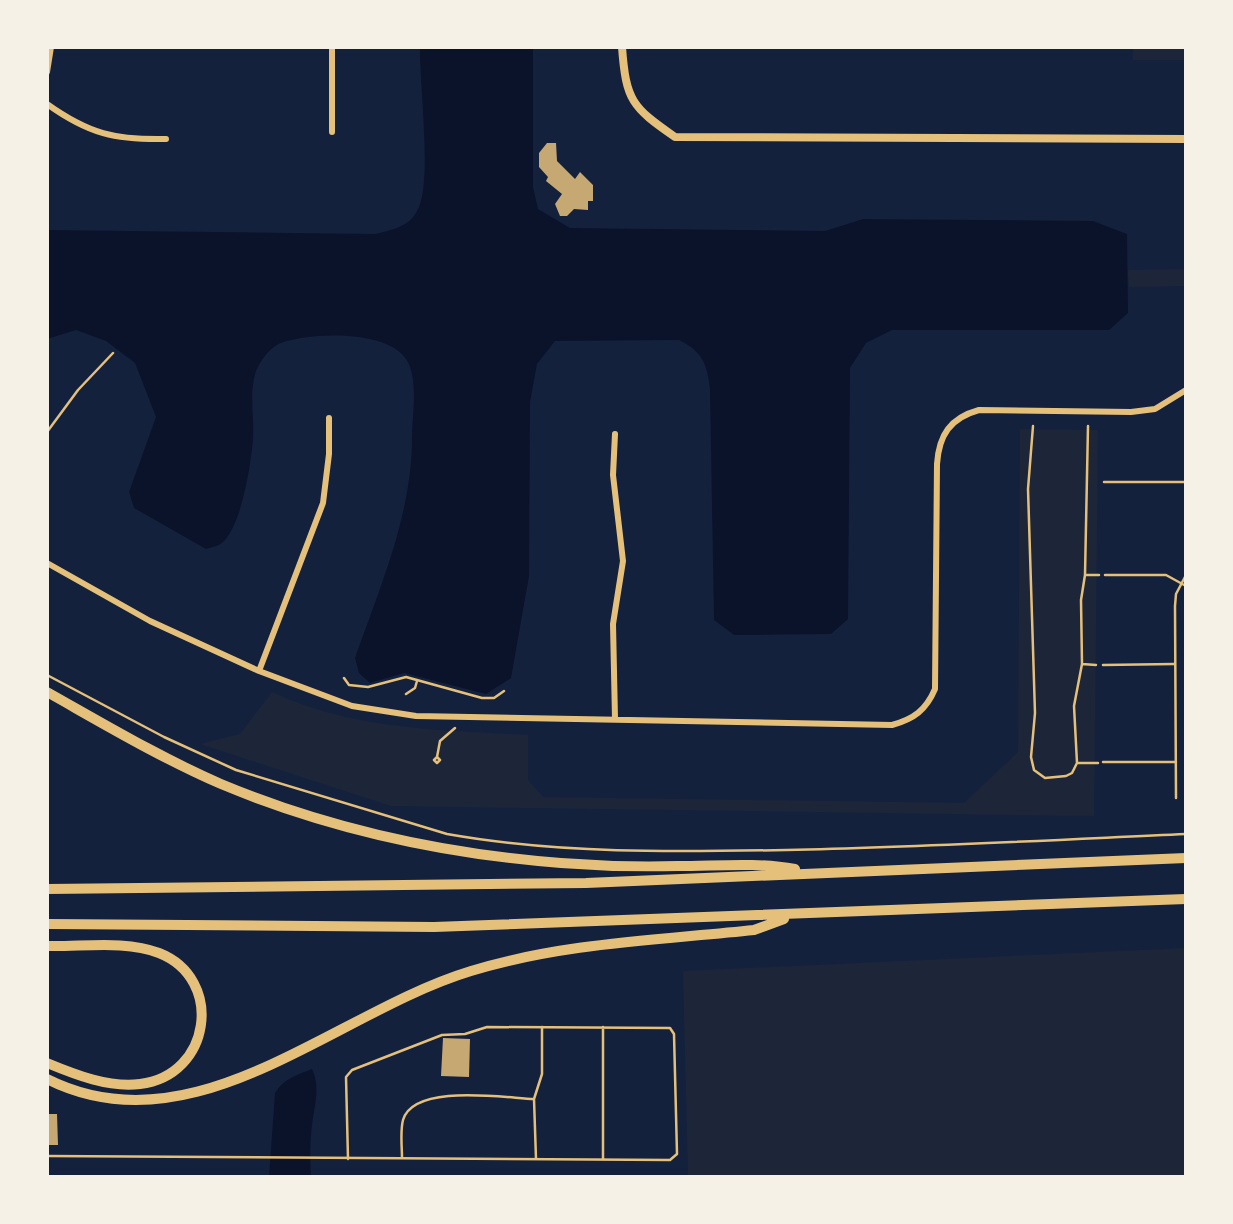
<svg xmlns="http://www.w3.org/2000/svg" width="1233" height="1224" font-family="Mulish,sans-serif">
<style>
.green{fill:#1d2539}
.water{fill:#0b132b}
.building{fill:#c6a872}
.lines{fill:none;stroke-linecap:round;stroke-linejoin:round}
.path{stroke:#e5c07b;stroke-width:2.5}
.service{stroke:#e5c07b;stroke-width:2.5}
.minor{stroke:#e5c07b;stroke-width:6}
.tertiary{stroke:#e5c07b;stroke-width:8}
.motorway{stroke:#e5c07b;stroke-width:10}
</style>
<rect width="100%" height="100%" fill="#14213d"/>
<path class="green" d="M1133 47H1186V60H1133Z
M1186 269V286L1129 287 1128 270Z
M1020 429 1098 430 1094 816 391 806 200 744 240 734 272 692C353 730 440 730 528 735V780L543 797 964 803 1018 752Z
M1186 948V1177H688L683 971Z"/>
<path class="water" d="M420 47H533V187L538 209 570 228 825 231 863 219 1093 221 1127 234 1128 313 1109 330H892L866 343 850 368 848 619 831 634 734 635 714 620 710 389C707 364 703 352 679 340L555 341 537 364 530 402 529 576 511 678 486 694 404 673 370 683 359 673 355 658C380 587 412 514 412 438 412 416 419 378 406 359 387 330 311 332 281 343 274 345 266 354 262 360 246 381 255 415 253 439 251 464 242 521 225 540 220 546 213 547 206 549L134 508 129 492 156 417 135 363 106 341 76 330 47 339V230L375 234C391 230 409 227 417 211 433 185 419 83 420 47Z
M312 1069C321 1087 314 1107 312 1125 310 1141 310 1160 311 1177H269L275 1093C283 1079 297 1075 312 1069Z"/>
<path class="building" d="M547 143H556L557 161 575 179 580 172 593 185V201H588V210L574 209 567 216H560L555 204 562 194 546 181 548 177 539 167V153Z
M443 1038 470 1039 469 1077 441 1076Z
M47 1114H57L58 1145H47Z"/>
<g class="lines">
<path class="path" d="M1033 426 1028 489 1035 713 1031 757 1034 770 1045 778 1066 776 1072 773 1077 763 1074 706 1082 664 1081 600 1085 575 1088 426
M47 432 78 390 113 353
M1085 575H1099
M1082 664 1096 665
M47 675 164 737 236 770 447 834C560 854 673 852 787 850 920 847 1053 840 1186 834
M344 678 349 685 368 687 406 677 482 698H494L504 691
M406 694 415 688 417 681
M437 757 440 741 455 728
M437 757 440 760 437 763 434 760Z
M1077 763H1098"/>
<path class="service" d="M1104 482H1186
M1105 575H1166L1186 586
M1103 665 1174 664
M1103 762H1176
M1176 798 1175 606 1176 594 1186 575
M47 1156 670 1160 677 1154 674 1034 670 1028 487 1027 465 1034 442 1035 352 1070 346 1077 348 1159
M402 1158C402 1147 400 1131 403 1120 414 1083 505 1098 534 1099
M536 1159 534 1099 542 1074V1027
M603 1159V1027"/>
<path class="minor" d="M47 72 51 47
M47 104C89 134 115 140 166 139
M332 132V47
M47 563 150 621 259 671 352 706 416 716 892 725C914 719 926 710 935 689L937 464C939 435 950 418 979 410L1131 412 1155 409 1186 390
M259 671 323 503 329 454V418
M615 719 613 624 623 561 613 475 615 434"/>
<path class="tertiary" d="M622 47C626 101 632 107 675 137L1186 139"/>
<path class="motorway" d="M47 692C104 724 161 758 221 784 329 829 445 854 561 863 600 866 639 867 678 866 717 866 756 862 795 869
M47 889 586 883 1186 858
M47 924 434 927 1186 899
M47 946C82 947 126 940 159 953 225 979 211 1076 140 1084 109 1088 76 1075 47 1063
M47 1079C194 1153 335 1012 471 971 562 943 660 940 754 930L784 919"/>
</g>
<rect width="1233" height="1224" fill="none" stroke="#f6f1e7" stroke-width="98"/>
</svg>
